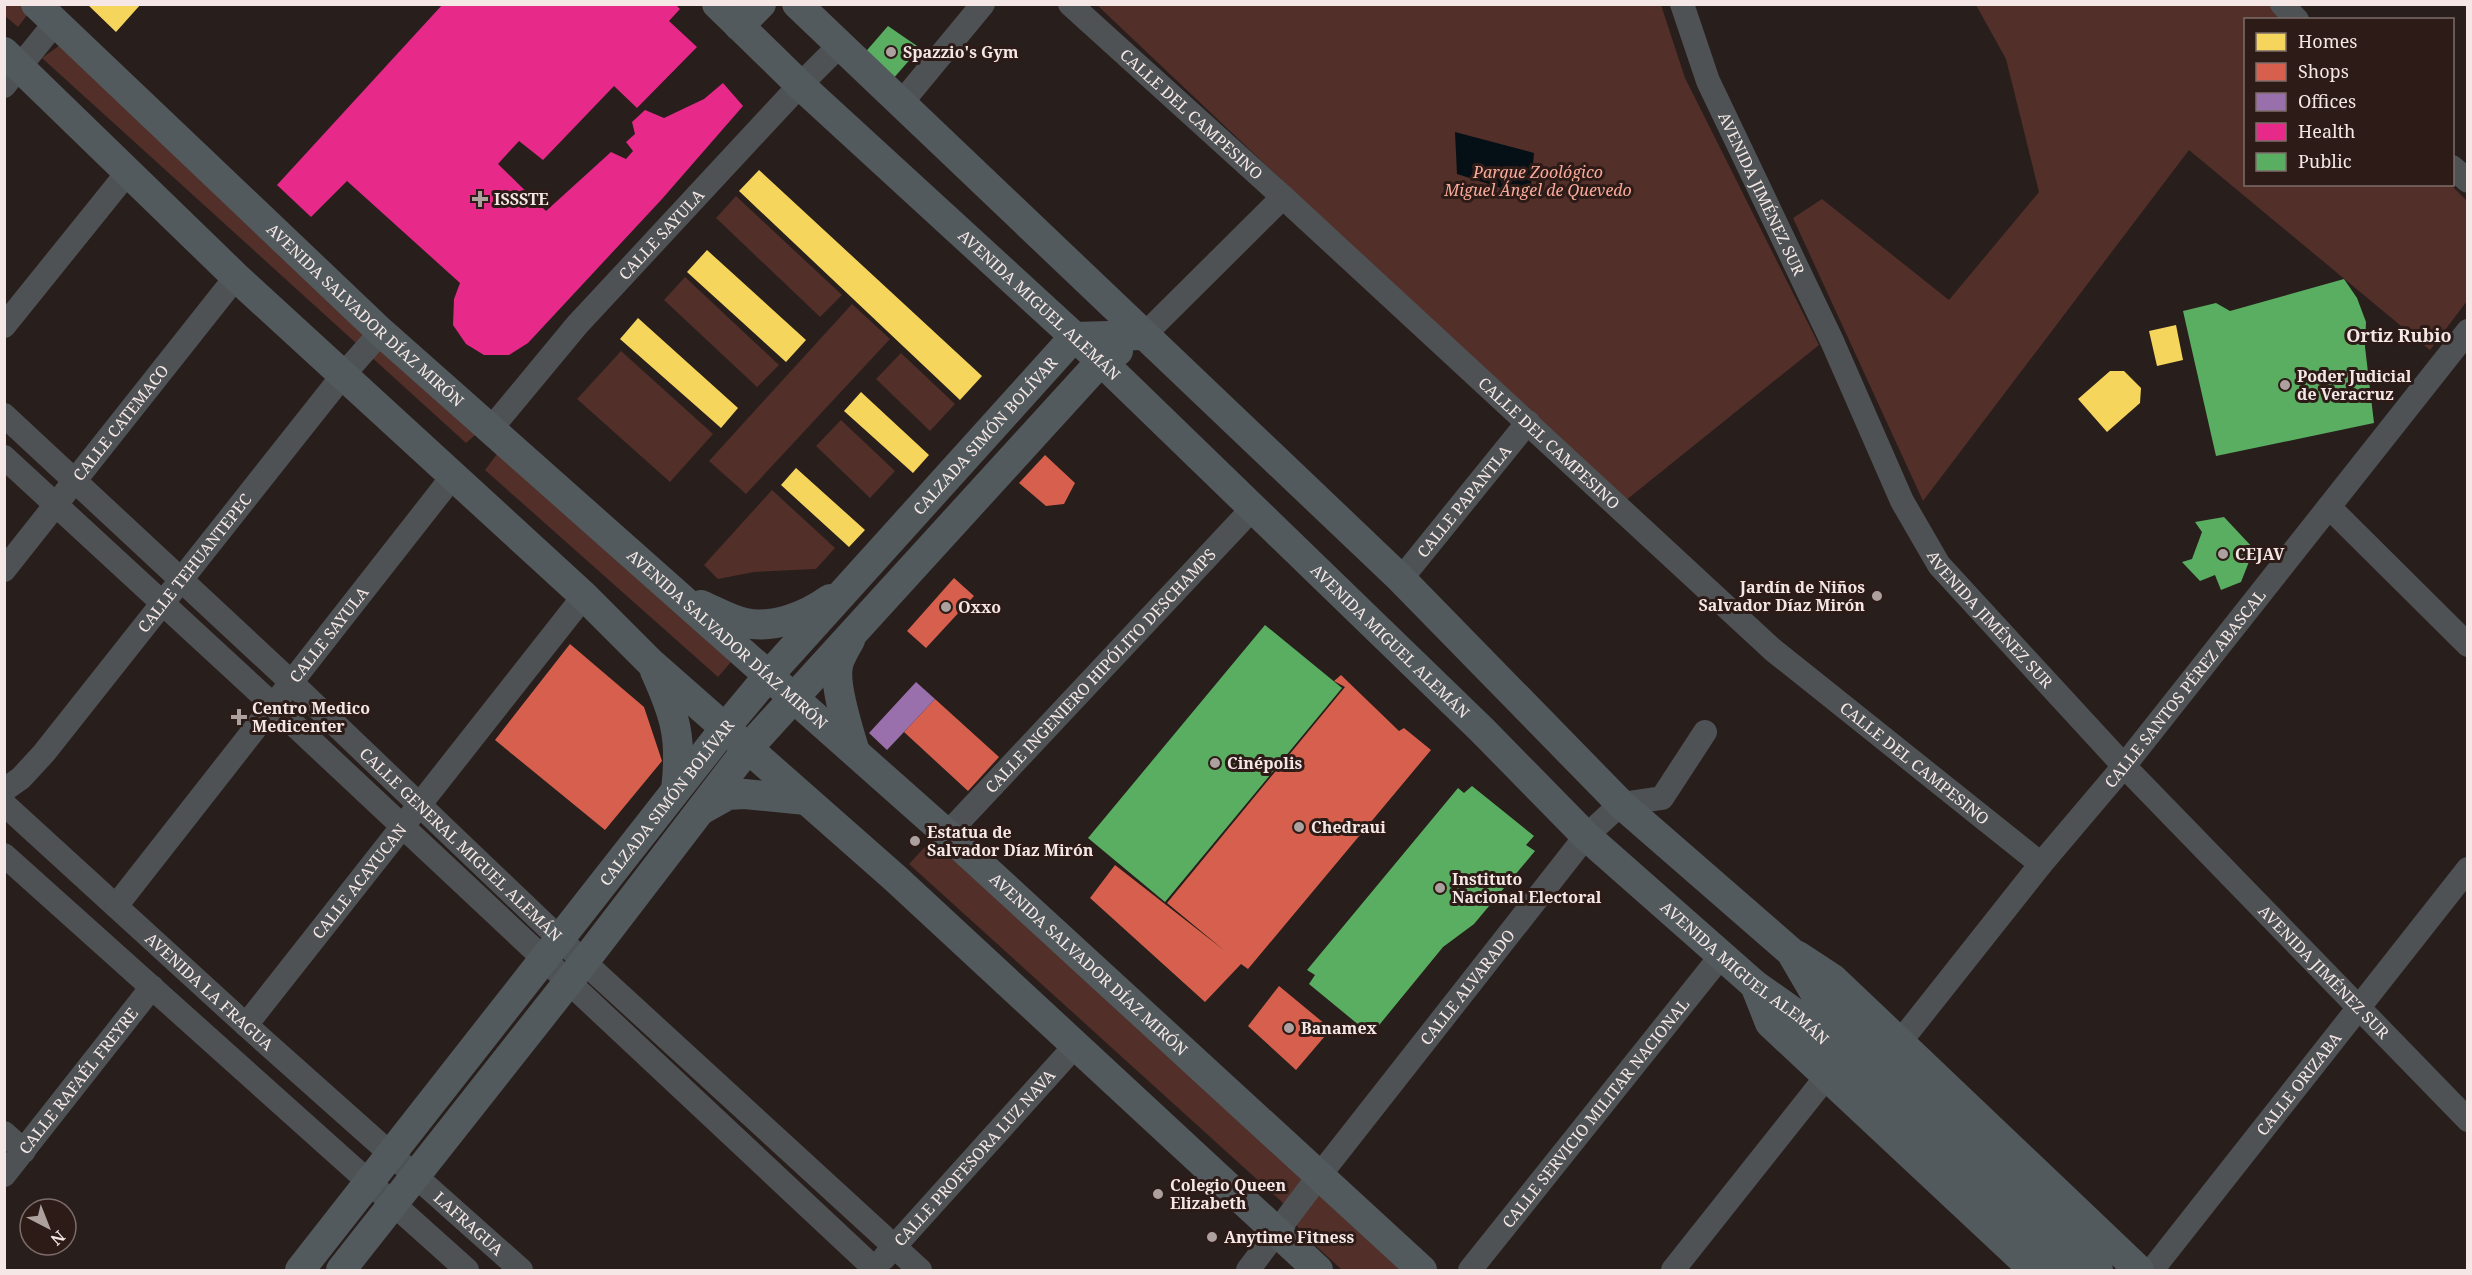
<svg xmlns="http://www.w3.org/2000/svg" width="2472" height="1275" font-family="'Noto Serif',serif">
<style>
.green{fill:#522f29}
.water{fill:#051016}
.homes{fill:#f6d55c}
.shops{fill:#d6604d}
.offices{fill:#9970ab}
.health{fill:#e7298a}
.public{fill:#5aae61}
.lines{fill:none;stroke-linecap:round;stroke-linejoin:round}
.minor{stroke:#4e5254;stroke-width:24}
.major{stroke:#525a5d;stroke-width:30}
.poi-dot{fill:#ada19f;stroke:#2d1b17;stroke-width:2}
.labels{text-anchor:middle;stroke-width:6;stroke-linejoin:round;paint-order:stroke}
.poi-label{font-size:16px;font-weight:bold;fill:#f5e7e5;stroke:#2d1b17;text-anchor:start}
.street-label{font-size:16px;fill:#f5e7e5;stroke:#2d1b17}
.park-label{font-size:16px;font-style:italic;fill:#fbaa9b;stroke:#2d1b17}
.neighbourhood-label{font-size:18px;font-weight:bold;fill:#f5e7e5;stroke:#2d1b17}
</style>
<rect width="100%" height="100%" fill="#281e1c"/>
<path class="green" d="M5 5H25L31 10 18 27 5 16Z
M1097 5H1661L1685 78 1819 345 1625 501 1400 292Z
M1976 5H2270L2285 19 2246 20V184L2451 185 2467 201V301L2430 350 2189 150 1923 501 1793 218 1822 199 1949 300 2039 192 2006 59Z
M63 43 480 431 466 443 42 58Z
M736 196 842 295 820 317 716 218Z
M685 277 779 365 757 387 664 300Z
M852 304 890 339 746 494 709 461Z
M621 351 713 434 670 482 577 399Z
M901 353 955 404 930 431 876 379Z
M841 420 895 471 870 498 816 446Z
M500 450 731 662 718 677 485 470Z
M772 490 835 548 816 569 754 572 718 579 704 565Z
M935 836 1412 1270H1342L1301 1232 1282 1202 909 864Z"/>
<path class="water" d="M1455 132 1534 153 1530 197 1457 174Z"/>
<path class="homes" d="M87 4H141L116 32Z
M759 170 982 376 960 400 739 191Z
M707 250 806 340 786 362 687 272Z
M638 318 738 408 721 428 620 339Z
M2176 325 2183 360 2157 366 2149 331Z
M2110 371H2124L2141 388 2140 403 2107 432 2078 399Z
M861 392 929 455 913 473 844 411Z
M796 468 865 530 849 547 781 485Z"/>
<path class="shops" d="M1045 455 1075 483 1064 504 1046 506 1019 483Z
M954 578 974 596 926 648 907 631Z
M570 644 644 707 662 761 605 830 495 740Z
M1341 675 1399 731 1404 728 1431 750 1248 969 1241 964 1205 1002 1090 898 1115 865 1225 951 1167 903 1345 687 1334 681Z
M935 699 999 757 968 791 904 732Z
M1279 986 1331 1029 1296 1070 1248 1026Z"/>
<path class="offices" d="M916 682 935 699 887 750 869 733Z"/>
<path class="health" d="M443 4H675L680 9 669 21 697 47 637 108 614 86 543 160 519 141 498 164 546 211 611 152 626 159 633 151 626 142 635 134 632 122 645 110 664 118 704 99 723 83 743 106 662 199 528 343 509 355H484L466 344 453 325 454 299 460 283 347 181 311 217 277 185Z"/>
<path class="public" d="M888 26 920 48 892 80 862 56Z
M2344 279 2357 298 2366 322 2365 347 2374 423 2216 456 2183 311 2216 303 2230 311Z
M2224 517 2254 549 2241 582 2221 590 2215 575 2200 581 2182 562 2192 559 2202 532 2195 522Z
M1265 625 1342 688 1165 902 1088 838Z
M1472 786 1534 836 1526 845 1535 851 1474 924 1443 947 1371 1035 1309 984 1315 975 1307 970 1458 788 1464 793Z"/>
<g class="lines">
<g class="minor">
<path id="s1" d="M1070 4 1283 197 1773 650 2041 864"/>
<path id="s2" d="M1682 4 1708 81 1832 341 1902 501 1939 565 2124 766 2468 1120"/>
<path d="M2282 4 2297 20"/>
<path d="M4 86 55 23"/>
<path d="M902 102 983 4"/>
<path d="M2452 167 2468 181"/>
<path d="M4 326 128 172"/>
<path d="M1144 335 1283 197"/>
<path id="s3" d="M4 415 292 683 584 962 920 1270"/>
<path id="s4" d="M490 430 577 325 800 85 839 46"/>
<path d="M4 457 273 705 876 1270"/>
<path d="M2329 507 2468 645"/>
<path id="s5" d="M4 570 236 277"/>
<path id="s6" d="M1401 579 1528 422"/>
<path id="s7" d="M4 790 21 778 44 753 344 374 381 332"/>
<path id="s8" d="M4 804 246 1025 521 1270"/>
<path id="s9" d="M947 834 1253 508"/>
<path d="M4 855 467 1270"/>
<path id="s10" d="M116 906 453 476"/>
<path id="s11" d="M246 1025 584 596"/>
<path id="s12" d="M1900 1042 2041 864 2124 766 2468 331"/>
<path d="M4 1133 24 1151"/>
<path id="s13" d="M4 1175 152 987"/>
<path id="s14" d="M884 1258 1075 1046"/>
<path id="s15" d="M1248 1270 1319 1176 1586 836 1621 804 1662 798 1705 732"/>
<path id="s16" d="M1470 1270 1721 956"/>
<path d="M1673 1270 1827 1076"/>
<path id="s17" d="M2152 1270 2468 869"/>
</g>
<g class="major">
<path id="s18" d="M36 4 381 332 947 834 1422 1270"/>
<path id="s19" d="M717 4 800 85 1101 361 1482 730 1586 836 1755 985 1799 1016 2070 1270"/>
<path d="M797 4 1401 579 1621 804 1791 952 1819 1000 2098 1270"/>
<path d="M739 26 761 4"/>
<path d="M4 52 236 277 584 596 651 663 895 878 1318 1270"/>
<path d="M701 605C715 611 730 620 745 623 774 629 806 616 830 599"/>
<path d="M850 640C846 647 841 655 839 662 832 681 849 732 855 752"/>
<path d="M655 671C676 717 682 739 676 790"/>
<path d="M703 809 728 795 744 794 806 800"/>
<path d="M1798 956 1833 979 2139 1270"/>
<path d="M1755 985 1770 1023 2034 1270"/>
<path id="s20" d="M300 1270 725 728 769 675 1074 337 1144 335"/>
<path d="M341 1270 584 962 748 748 1101 361 1118 351"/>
</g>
</g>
<g class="poi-dot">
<circle cx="891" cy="52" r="6"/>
<path d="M477 190h6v6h6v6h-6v6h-6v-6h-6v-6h6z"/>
<circle cx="2285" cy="385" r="6"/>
<circle cx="2223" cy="554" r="6"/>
<circle cx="1877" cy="596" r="6"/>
<circle cx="946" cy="607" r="6"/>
<path d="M236 708h6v6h6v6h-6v6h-6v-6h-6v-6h6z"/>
<circle cx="1215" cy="763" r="6"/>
<circle cx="1299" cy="827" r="6"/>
<circle cx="915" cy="841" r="6"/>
<circle cx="1440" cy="888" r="6"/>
<circle cx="1289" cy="1028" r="6"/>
<circle cx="1158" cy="1194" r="6"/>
<circle cx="1212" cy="1237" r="6"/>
</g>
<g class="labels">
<g class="poi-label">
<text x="903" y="58">Spazzio's Gym</text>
<text x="494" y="205">ISSSTE</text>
<text x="2297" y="382">Poder Judicial<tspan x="2297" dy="18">de Veracruz</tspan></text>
<text x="2235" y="560">CEJAV</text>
<text x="1865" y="593" text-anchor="end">Jardín de Niños<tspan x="1865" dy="18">Salvador Díaz Mirón</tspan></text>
<text x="958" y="613">Oxxo</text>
<text x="252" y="714">Centro Medico<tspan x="252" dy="18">Medicenter</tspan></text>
<text x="1227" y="769">Cinépolis</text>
<text x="1311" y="833">Chedraui</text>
<text x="927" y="838">Estatua de<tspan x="927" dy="18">Salvador Díaz Mirón</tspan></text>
<text x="1452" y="885">Instituto<tspan x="1452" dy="18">Nacional Electoral</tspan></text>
<text x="1301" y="1034">Banamex</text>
<text x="1170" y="1191">Colegio Queen<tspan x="1170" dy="18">Elizabeth</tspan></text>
<text x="1224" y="1243">Anytime Fitness</text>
</g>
<g class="street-label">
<text dy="6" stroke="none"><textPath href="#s1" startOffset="164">CALLE DEL CAMPESINO</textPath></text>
<text dy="6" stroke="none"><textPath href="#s2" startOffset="206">AVENIDA JIMÉNEZ SUR</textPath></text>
<text dy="6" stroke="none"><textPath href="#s4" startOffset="260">CALLE SAYULA</textPath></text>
<text dy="6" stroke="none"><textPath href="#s19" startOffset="441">AVENIDA MIGUEL ALEMÁN</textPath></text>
<text dy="6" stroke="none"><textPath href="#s18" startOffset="453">AVENIDA SALVADOR DÍAZ MIRÓN</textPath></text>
<text dy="6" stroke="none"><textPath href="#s5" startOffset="188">CALLE CATEMACO</textPath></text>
<text dy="6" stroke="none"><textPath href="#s20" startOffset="1080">CALZADA SIMÓN BOLÍVAR</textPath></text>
<text dy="6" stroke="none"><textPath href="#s1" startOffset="650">CALLE DEL CAMPESINO</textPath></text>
<text dy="6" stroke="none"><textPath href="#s6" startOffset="100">CALLE PAPANTLA</textPath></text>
<text dy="6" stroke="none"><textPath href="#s7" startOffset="297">CALLE TEHUANTEPEC</textPath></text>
<text dy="6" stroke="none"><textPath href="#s2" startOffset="692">AVENIDA JIMÉNEZ SUR</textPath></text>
<text dy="6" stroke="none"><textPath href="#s10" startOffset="345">CALLE SAYULA</textPath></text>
<text dy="6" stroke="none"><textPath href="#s18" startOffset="939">AVENIDA SALVADOR DÍAZ MIRÓN</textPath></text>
<text dy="6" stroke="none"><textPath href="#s19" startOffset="927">AVENIDA MIGUEL ALEMÁN</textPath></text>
<text dy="6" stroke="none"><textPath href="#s9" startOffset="224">CALLE INGENIERO HIPÓLITO DESCHAMPS</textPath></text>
<text dy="6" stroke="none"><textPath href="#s12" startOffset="454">CALLE SANTOS PÉREZ ABASCAL</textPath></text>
<text dy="6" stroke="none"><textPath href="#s1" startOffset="1136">CALLE DEL CAMPESINO</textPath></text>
<text dy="6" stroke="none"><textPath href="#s20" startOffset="594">CALZADA SIMÓN BOLÍVAR</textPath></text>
<text dy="6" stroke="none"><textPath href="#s3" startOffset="627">CALLE GENERAL MIGUEL ALEMÁN</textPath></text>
<text dy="6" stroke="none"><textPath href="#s11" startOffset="183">CALLE ACAYUCAN</textPath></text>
<text dy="6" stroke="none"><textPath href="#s18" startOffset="1425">AVENIDA SALVADOR DÍAZ MIRÓN</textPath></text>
<text dy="6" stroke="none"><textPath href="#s2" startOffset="1178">AVENIDA JIMÉNEZ SUR</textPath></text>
<text dy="6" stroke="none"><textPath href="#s19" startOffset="1413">AVENIDA MIGUEL ALEMÁN</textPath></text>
<text dy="6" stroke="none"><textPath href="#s15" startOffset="358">CALLE ALVARADO</textPath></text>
<text dy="6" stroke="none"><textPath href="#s8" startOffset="278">AVENIDA LA FRAGUA</textPath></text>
<text dy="6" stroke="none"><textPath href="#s13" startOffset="120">CALLE RAFAÉL FREYRE</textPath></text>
<text dy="6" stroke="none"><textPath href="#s17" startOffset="237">CALLE ORIZABA</textPath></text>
<text dy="6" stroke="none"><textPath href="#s16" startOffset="201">CALLE SERVICIO MILITAR NACIONAL</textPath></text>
<text dy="6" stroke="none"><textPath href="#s14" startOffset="135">CALLE PROFESORA LUZ NAVA</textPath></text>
<text dy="6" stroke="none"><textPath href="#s8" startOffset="626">LAFRAGUA</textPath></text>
</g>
<g class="park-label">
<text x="1538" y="178">Parque Zoológico<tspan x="1538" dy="18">Miguel Ángel de Quevedo</tspan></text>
</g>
<g class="neighbourhood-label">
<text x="2399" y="342">Ortiz Rubio</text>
</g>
</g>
<rect width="2472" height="1275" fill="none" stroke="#f5e7e5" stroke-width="12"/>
<rect x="2244" y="18" width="210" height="168" fill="#2d1b17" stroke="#7d6d69" stroke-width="1.5"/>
<rect x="2256" y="33" width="30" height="18" fill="#f6d55c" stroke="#7d6d69" stroke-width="1.5"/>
<text x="2298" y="48" font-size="18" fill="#f5e7e5">Homes</text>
<rect x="2256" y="63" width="30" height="18" fill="#d6604d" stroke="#7d6d69" stroke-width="1.5"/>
<text x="2298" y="78" font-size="18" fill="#f5e7e5">Shops</text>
<rect x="2256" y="93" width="30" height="18" fill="#9970ab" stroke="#7d6d69" stroke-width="1.5"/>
<text x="2298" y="108" font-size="18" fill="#f5e7e5">Offices</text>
<rect x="2256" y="123" width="30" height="18" fill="#e7298a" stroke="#7d6d69" stroke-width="1.5"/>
<text x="2298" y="138" font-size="18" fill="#f5e7e5">Health</text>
<rect x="2256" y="153" width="30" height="18" fill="#5aae61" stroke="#7d6d69" stroke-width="1.5"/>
<text x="2298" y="168" font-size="18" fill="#f5e7e5">Public</text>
<g transform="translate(48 1227) rotate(138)"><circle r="28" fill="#2d1b17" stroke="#7d6d69" stroke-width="1.5"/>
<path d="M0-4.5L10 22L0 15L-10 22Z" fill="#ada19f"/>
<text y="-9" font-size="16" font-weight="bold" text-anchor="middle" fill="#f5e7e5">N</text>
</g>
</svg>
